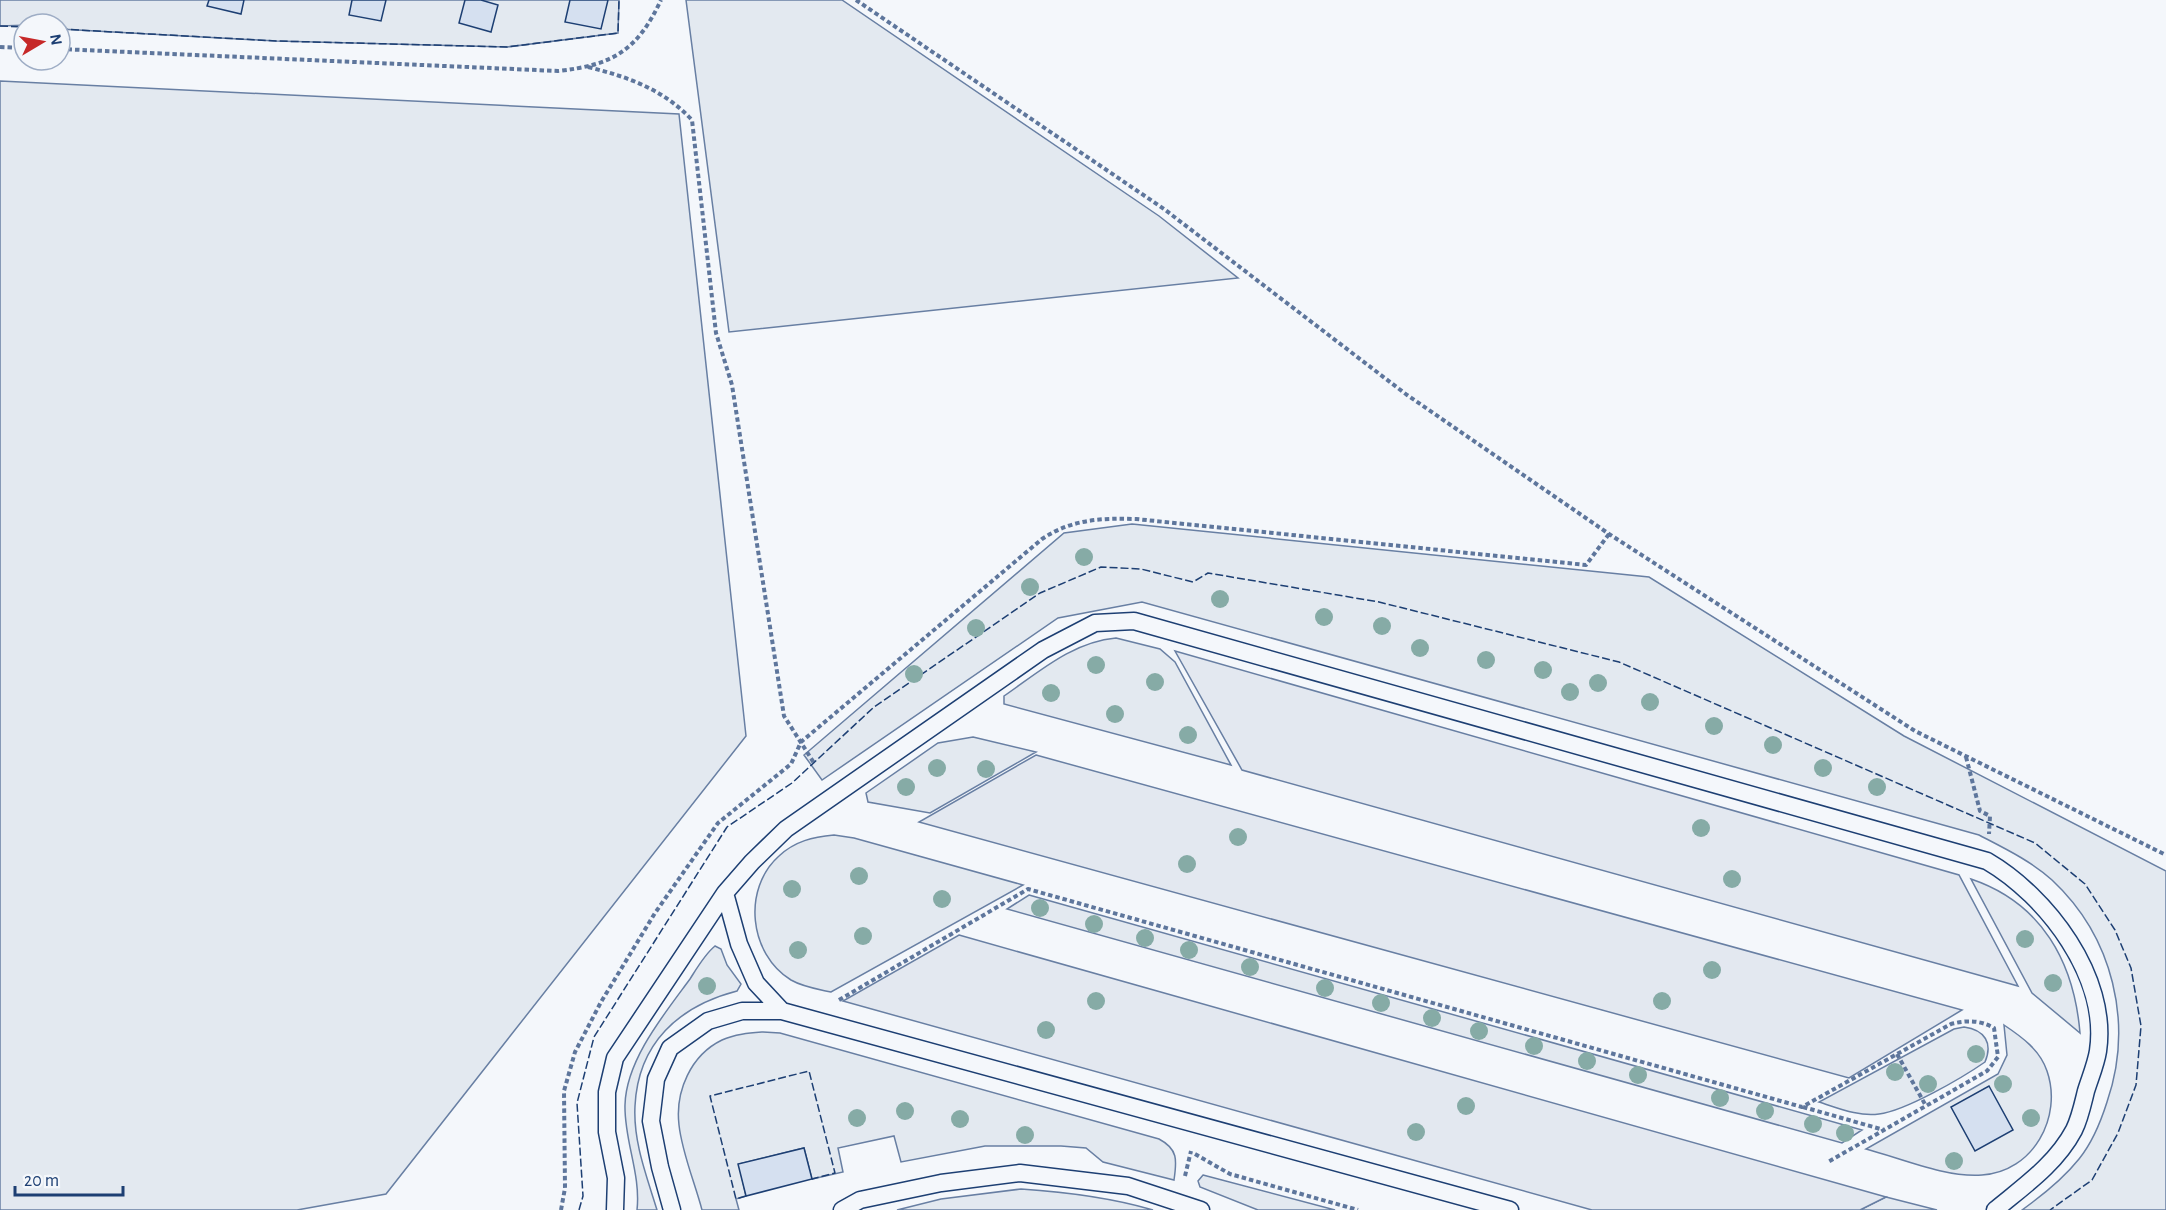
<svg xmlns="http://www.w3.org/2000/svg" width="2166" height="1210" font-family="'Alegreya Sans',sans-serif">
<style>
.green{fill:#e3e9f0;stroke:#687fa3;stroke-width:1.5}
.parking{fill:#e3e8f0;stroke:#687fa3;stroke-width:1.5}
.building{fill:#d5e0f0;stroke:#1d3f73;stroke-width:1.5}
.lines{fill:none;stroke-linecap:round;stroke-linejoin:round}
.lane-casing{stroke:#1d3f73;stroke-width:19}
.path{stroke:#5e769c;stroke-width:4;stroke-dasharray:4.5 3;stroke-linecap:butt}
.lane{stroke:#f4f7fb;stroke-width:16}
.fence{stroke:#1d3f73;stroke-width:1.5;stroke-dasharray:8 3;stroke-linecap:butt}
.tree{fill:#86aba6}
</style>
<rect width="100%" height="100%" fill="#f4f7fb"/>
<path class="green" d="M0 0H619L618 33 507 47 276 41 60 29V24L0 26Z
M686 0H842L1159 216 1238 278 729 332Z
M0 81 679 114 746 736 386 1194 297 1210H0Z
M1132 524 1649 577 1904 736 2166 871V1210H2022C2043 1195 2063 1179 2079 1159 2092 1143 2101 1121 2107 1102 2134 1023 2113 937 2052 880 2031 861 2004 848 1979 835L1142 602 1058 618 822 780 804 755 1064 533Z
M1116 638 1160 649 1175 662 1231 765 1004 704V696C1039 672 1072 642 1116 638Z
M973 737 1036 752 930 813 868 802 866 793 938 743Z
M834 835 854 838 1023 885 831 992C817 989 803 987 791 980 749 954 742 889 779 856 795 841 813 837 834 835Z
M1971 879C2042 903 2074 962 2080 1033L2032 993Z
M1029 895 1862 1130 1842 1143 1007 909Z
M715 946 721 949 727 965 741 984 737 991C679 1006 638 1043 635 1106 633 1142 647 1177 657 1210H637C641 1174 624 1140 625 1105 626 1060 665 1013 690 979 697 968 705 954 715 946Z
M2004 1025C2022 1037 2040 1050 2047 1071 2063 1117 2033 1172 1982 1175 1947 1178 1900 1158 1866 1149L1998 1074 2007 1055Z
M1964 1027C1985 1030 1993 1043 1985 1062 1962 1078 1905 1111 1879 1114 1859 1117 1838 1108 1819 1102L1954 1029Z
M763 1032 780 1033 1159 1139C1178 1149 1177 1160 1174 1180L1103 1162 1086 1148 1061 1146H985L901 1162 894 1136 838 1148 843 1172 812 1179 804 1148 739 1164 746 1196 736 1199 739 1210H702C695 1183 682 1153 679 1125 675 1091 691 1055 722 1040 735 1034 750 1033 763 1032Z
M1203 1175 1335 1210H1258L1200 1187 1198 1181Z
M1021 1189C1066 1192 1109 1197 1153 1210H897L941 1199Z
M1886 1197 1937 1210H1860Z"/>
<path class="parking" d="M1175 651 1959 875 2018 986 1242 770Z
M1036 755 1962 1010 1849 1078 919 822Z
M959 935 1886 1197 1860 1210H1592L843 1001Z"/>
<path class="building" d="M209 0H244L241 14 207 6Z
M352 0H386L381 21 349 15Z
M465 0H481L498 5 491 32 459 23Z
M570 0H608L601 29 565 22Z
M1989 1086 2013 1130 1975 1151 1951 1107Z
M804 1148 812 1179 746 1196 738 1164Z"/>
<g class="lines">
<defs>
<path id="lane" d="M725 893 739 944 756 983 782 1011
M615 1210 616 1178 607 1132V1092L615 1058 725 893 752 862 786 829 1043 650 1095 623 1134 621 1987 861C2047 896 2109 977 2098 1051 2096 1064 2090 1078 2086 1091 2083 1103 2080 1118 2074 1130 2056 1164 2024 1186 1995 1210
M672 1210 660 1167 651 1121 656 1079 670 1048 708 1021 742 1011H782L1510 1210
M842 1210 860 1200 941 1183 1020 1173 1128 1186 1201 1210"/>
</defs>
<use href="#lane" class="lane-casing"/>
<path class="path" d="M856 0 1164 209 1407 395 1609 534 1915 731 2166 855
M0 47 24 48
M60 49 558 71C613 65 637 51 661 0
M588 67C628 77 663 89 692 120L716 333 732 385 784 716 814 763
M1966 757 1980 811 1990 816 1989 834
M839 1000 1028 889 1802 1107 1951 1024C1967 1020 1980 1020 1994 1028L1998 1057 1987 1071 1828 1162
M1897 1054 1926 1106
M1803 1107 1884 1130
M1195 1154 1230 1174 1358 1210
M1185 1176 1191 1151
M561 1210 565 1188 564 1091 575 1052 601 1002 655 913 718 823 791 764 801 742 1042 539C1072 519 1101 518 1136 519L1586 565 1609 534"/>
<use href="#lane" class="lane"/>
<path class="fence" d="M0 26 24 27
M60 29 276 41 507 47 618 33 619 0
M746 1196 736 1199 710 1096 809 1071 835 1173 812 1179
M579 1210 583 1196 577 1103 594 1037 727 827 792 783 874 707 1040 593 1101 567 1141 569 1193 582 1208 573 1379 602 1619 662 2035 843 2085 884 2115 930 2131 968 2141 1026 2136 1085 2118 1133 2092 1180 2050 1210"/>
</g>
<g class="tree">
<circle cx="1084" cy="557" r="9"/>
<circle cx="1030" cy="587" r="9"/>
<circle cx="1220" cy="599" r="9"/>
<circle cx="1324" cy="617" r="9"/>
<circle cx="1382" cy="626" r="9"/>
<circle cx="976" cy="628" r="9"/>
<circle cx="1420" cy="648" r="9"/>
<circle cx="1486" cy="660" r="9"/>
<circle cx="1096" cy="665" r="9"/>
<circle cx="1543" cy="670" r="9"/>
<circle cx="914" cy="674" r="9"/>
<circle cx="1155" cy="682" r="9"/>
<circle cx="1598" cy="683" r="9"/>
<circle cx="1570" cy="692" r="9"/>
<circle cx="1051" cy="693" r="9"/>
<circle cx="1650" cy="702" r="9"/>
<circle cx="1115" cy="714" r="9"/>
<circle cx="1714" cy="726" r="9"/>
<circle cx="1188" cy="735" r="9"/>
<circle cx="1773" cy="745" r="9"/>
<circle cx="937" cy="768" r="9"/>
<circle cx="1823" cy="768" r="9"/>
<circle cx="986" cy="769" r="9"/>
<circle cx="906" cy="787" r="9"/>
<circle cx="1877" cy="787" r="9"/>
<circle cx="1701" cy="828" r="9"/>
<circle cx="1238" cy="837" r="9"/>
<circle cx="1187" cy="864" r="9"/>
<circle cx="859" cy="876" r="9"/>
<circle cx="1732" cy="879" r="9"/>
<circle cx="792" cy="889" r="9"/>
<circle cx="942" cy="899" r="9"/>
<circle cx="1040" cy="908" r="9"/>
<circle cx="1094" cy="924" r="9"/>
<circle cx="863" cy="936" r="9"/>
<circle cx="1145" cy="938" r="9"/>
<circle cx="2025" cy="939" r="9"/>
<circle cx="798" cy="950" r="9"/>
<circle cx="1189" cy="950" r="9"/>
<circle cx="1250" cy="967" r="9"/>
<circle cx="1712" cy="970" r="9"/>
<circle cx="2053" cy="983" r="9"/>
<circle cx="707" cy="986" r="9"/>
<circle cx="1325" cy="988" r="9"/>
<circle cx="1096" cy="1001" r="9"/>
<circle cx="1662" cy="1001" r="9"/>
<circle cx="1381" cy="1003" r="9"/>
<circle cx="1432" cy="1018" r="9"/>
<circle cx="1046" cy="1030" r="9"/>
<circle cx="1479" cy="1031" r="9"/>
<circle cx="1534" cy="1046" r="9"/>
<circle cx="1976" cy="1054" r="9"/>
<circle cx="1587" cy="1061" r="9"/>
<circle cx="1895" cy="1072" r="9"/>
<circle cx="1638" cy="1075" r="9"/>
<circle cx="1928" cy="1084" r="9"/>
<circle cx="2003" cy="1084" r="9"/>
<circle cx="1720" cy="1098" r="9"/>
<circle cx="1466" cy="1106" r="9"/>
<circle cx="905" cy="1111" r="9"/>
<circle cx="1765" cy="1111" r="9"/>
<circle cx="857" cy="1118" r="9"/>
<circle cx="2031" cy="1118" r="9"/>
<circle cx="960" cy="1119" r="9"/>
<circle cx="1813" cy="1124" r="9"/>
<circle cx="1416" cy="1132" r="9"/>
<circle cx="1845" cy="1133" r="9"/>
<circle cx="1025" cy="1135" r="9"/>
<circle cx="1954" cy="1161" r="9"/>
</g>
<g transform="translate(42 42) rotate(80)"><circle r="28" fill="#f4f7fb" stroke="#9eadc5" stroke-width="1.5"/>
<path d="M0-4.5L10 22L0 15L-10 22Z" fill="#c62828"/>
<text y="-9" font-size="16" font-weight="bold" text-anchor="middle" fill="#1d3f73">N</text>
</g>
<path d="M15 1186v9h108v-9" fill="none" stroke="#1d3f73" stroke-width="3"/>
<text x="24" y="1186" font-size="18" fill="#1d3f73" stroke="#f4f7fb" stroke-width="4.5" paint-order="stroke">20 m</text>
</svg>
